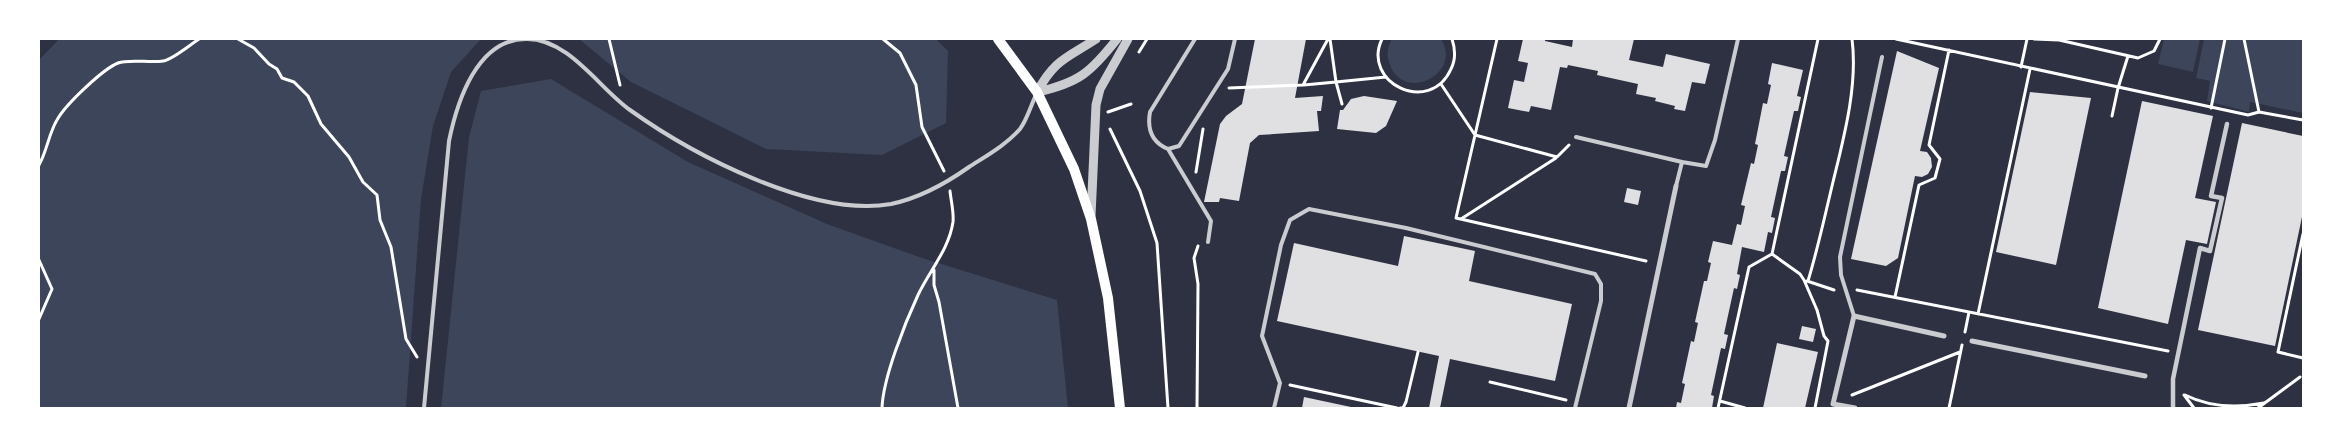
<svg xmlns="http://www.w3.org/2000/svg" width="2342" height="447" font-family="'Noto Sans',sans-serif">
<style>
.green{fill:#3c4559}
.building{fill:#e0e0e3}
.lines{fill:none;stroke-linecap:round;stroke-linejoin:round}
.path{stroke:#fff;stroke-width:3}
.service{stroke:#caccd0;stroke-width:4}
.pedestrian{stroke:#caccd0;stroke-width:4.5}
.minor{stroke:#caccd0;stroke-width:5}
.tertiary{stroke:#caccd0;stroke-width:9}
.secondary{stroke:#fff;stroke-width:10}
</style>
<rect width="100%" height="100%" fill="#2d3142"/>
<path class="green" d="M59 39H481L451 72 433 126 421 199 406 408H39V60Z
M579 39H936L948 51 946 123 882 155 766 149 631 82Z
M1392 39H1441C1463 74 1404 103 1390 65 1386 56 1387 47 1392 39Z
M2164 39H2200L2193 72 2158 64Z
M2204 39H2303V113L2250 102 2249 112 2207 101 2210 81 2196 78Z
M551 79 688 162 753 191 827 224 922 258 1057 300 1068 408H441L469 137 481 91Z"/>
<path class="building" d="M1255 39H1306L1295 98 1323 96 1321 111H1317L1319 131 1259 135 1250 143 1239 201 1220 198 1219 202H1204L1220 124 1226 116 1242 104Z
M1523 39H1545V41L1572 47 1573 39H1634L1629 60 1663 67 1666 54 1710 64 1705 84 1692 82 1685 111 1674 109 1675 106 1655 101 1656 98 1636 94 1638 84 1597 75 1598 71 1568 65 1567 68 1560 67 1551 110 1531 106 1529 112 1508 108 1514 80 1524 82 1528 63 1518 61Z
M1897 51 1939 68 1920 151 1927 152 1931 158 1932 167 1928 174 1922 177 1915 176 1898 258 1886 266 1851 259Z
M1772 63 1803 70 1797 96 1801 97 1798 111H1794L1784 156 1788 157 1785 171H1781L1771 217 1775 218 1772 233 1768 232 1764 252 1742 247 1737 274 1740 275 1737 289 1734 288 1724 334 1728 335 1725 349 1721 348 1711 395 1714 396 1712 408H1676L1677 402 1681 403 1685 384 1682 383 1691 341 1694 342 1698 323 1695 322 1704 281H1707L1711 263 1708 262 1713 241 1732 245 1737 224 1741 225 1745 206 1741 205 1751 163 1754 164 1758 145 1755 144 1763 103 1767 104 1771 85 1768 84Z
M2030 92 2091 98 2056 265 1996 252Z
M1364 96 1397 101 1386 126 1376 133 1337 129 1340 110H1343L1351 99Z
M2142 101 2213 116 2195 198 2216 202 2207 244 2186 240 2168 324 2098 308Z
M2242 123 2303 136V212L2275 346 2198 330Z
M1627 188 1641 191 1638 205 1624 202Z
M1404 236 1475 251 1469 281 1572 304 1555 381 1450 359 1440 408H1429L1439 356 1277 321 1294 243 1398 266Z
M1802 326 1816 329 1813 342 1799 339Z
M1777 343 1818 352 1805 408H1763Z
M1304 397 1351 407V408H1302Z"/>
<g class="lines">
<path class="path" d="M238 39 254 48 269 64 277 69 282 78 294 82 308 96 321 124 349 157 363 182 377 195 380 220 391 247 406 339 417 357
M609 39 620 85
M883 39 900 53 916 85 922 127 944 171
M1330 39 1336 82 1386 77
M1382 39C1361 83 1430 116 1451 69 1456 59 1455 48 1452 39
M1497 39 1456 218 1646 261
M1896 39 2248 115 2259 112 2303 120
M2034 39 2059 40 2138 58 2154 51 2160 39
M2244 39 2259 112
M1139 52 1147 39
M2021 67 2027 39
M1441 84 1475 135 1557 157 1569 145
M1304 85 1336 82 1342 104
M1229 88 1303 85 1328 39
M2211 108 2225 39
M1108 112 1131 104
M2112 116 2118 88 2128 56
M1110 129 1140 191 1157 243 1168 408
M39 165C47 151 49 133 57 120 65 105 103 69 118 63 128 59 151 63 163 61 172 60 191 44 199 39
M1196 172 1203 129
M1461 219 1556 158
M2303 234 2278 352 2303 358
M1772 254 1800 274 1804 280 1817 310 1824 336 1828 341 1815 408
M39 260 52 289 39 319
M934 270V285L939 302 958 408
M1807 281 1834 290
M1808 281C1818 248 1825 215 1833 182 1844 137 1858 85 1852 39
M1857 290 2168 351
M1895 297 1919 185 1935 178 1940 159 1929 145 1949 50
M1978 314 2030 69
M1965 332 1969 312
M1490 382 1566 400
M1290 385 1397 408
M1852 395 1960 352
M2184 395 2194 408
M2185 395C2209 407 2238 408 2264 403
M1720 401 1745 408
M882 408C883 378 905 323 918 295 930 270 949 249 953 222 954 212 951 201 950 191
M1197 408 1198 284 1194 258 1198 246
M1400 408H1403L1406 402 1418 352
M1718 408 1749 267 1772 254 1818 39
M1949 408 1962 345
M2258 408 2300 377"/>
<path class="service" d="M1195 39 1150 112C1147 129 1151 142 1168 149L1179 146 1228 69 1235 39
M1576 137 1682 162 1676 186
M1168 149 1211 221 1208 242
M1682 162 1706 166 1715 140 1738 39
M1854 316 1841 275 1840 257 1882 57
M424 408 449 141C457 102 477 38 527 39 569 39 599 88 630 110 693 155 813 218 891 204 920 198 945 184 969 167 986 156 1006 145 1020 129 1027 120 1031 105 1036 95
M1274 408 1280 383 1262 336 1281 245 1290 220 1309 209 1406 228 1595 274 1601 284V301L1575 408"/>
<path class="pedestrian" d="M2173 408V379L2200 248 2210 251 2222 198 2211 196 2227 124"/>
<path class="minor" d="M1972 341 2145 376
M1629 408 1676 186
M1855 408 1833 404 1854 316 1944 336"/>
<path class="tertiary" d="M1037 92C1079 83 1091 72 1117 39
M1037 92C1055 59 1067 58 1096 39
M1091 216 1096 105 1100 89 1128 39"/>
<path class="secondary" d="M998 39 1037 92 1074 169 1091 219 1108 298 1120 408"/>
</g>
<rect width="2342" height="447" fill="none" stroke="#ffffff" stroke-width="80"/>
</svg>
